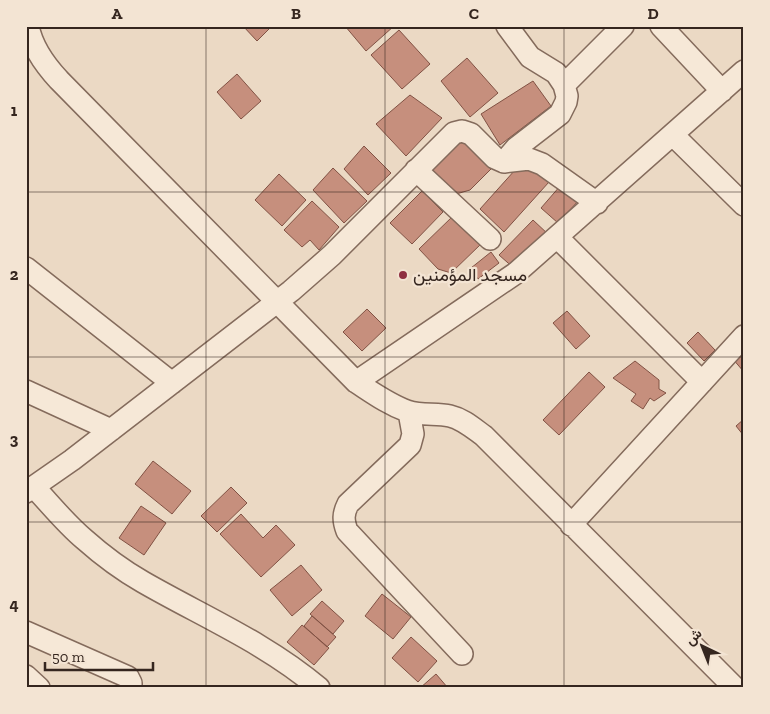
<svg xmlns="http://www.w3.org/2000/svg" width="770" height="714" font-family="'Zilla Slab',Vazirmatn,serif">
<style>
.building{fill:#c68f7d;stroke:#815244}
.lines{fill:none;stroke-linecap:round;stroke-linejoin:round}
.minor-casing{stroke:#846b5c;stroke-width:24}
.minor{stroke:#f6e8d7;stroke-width:21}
.grid{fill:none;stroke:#35261f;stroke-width:1;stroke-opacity:0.55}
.poi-dot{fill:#8f3041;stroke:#f3e4d3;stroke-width:2}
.labels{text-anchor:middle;stroke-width:4.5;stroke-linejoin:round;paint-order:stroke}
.poi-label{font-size:18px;fill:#35261f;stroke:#f3e4d3;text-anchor:start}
.neatline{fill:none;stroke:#35261f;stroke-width:2}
.grid-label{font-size:16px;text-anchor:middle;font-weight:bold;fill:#35261f}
</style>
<rect width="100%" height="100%" fill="#ebd9c4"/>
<path class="building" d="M243 26H272L257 41Z
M345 26H394L366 51Z
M399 30 430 64 402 89 371 55Z
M467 58 498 93 470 117 441 81Z
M237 74 261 101 241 119 217 92Z
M533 81 551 106 500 145 481 114Z
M410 95 442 118 406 156 376 124Z
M468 135 496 164 470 190 456 194 433 170Z
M364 146 391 173 368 195 344 169Z
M524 160 549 182 504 232 480 209Z
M333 168 367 201 344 223 313 190Z
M279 174 306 200 282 226 255 200Z
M561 185 579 200 558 223 541 208Z
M422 191 443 212 412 244 390 223Z
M312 201 339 227 319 250 310 240 302 247 284 230Z
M453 216 481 244 451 273 438 269 419 249Z
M533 220 549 235 516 270 499 255Z
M491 252 499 263 478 279 471 268Z
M367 309 386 328 362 351 343 332Z
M567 311 590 336 576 349 553 323Z
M698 332 715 350 704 361 687 343Z
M744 348V372L732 358Z
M635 361 659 380V389L666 393 654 401 650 398 643 409 631 401 636 394 613 378Z
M589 372 605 387 559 435 543 420Z
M744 419V436L736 426Z
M153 461 191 491 172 514 135 484Z
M231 487 247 503 217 532 201 516Z
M141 506 166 523 144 555 119 538Z
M241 514 263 538 276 525 295 545 261 577 220 534Z
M301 565 322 590 292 616 270 590Z
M382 594 411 617 393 639 365 616Z
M322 601 344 621 333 634 310 614Z
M312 616 336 637 327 647 304 626Z
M302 625 329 648 314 665 287 642Z
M411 637 437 661 418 682 392 658Z
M436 674 448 688H420Z"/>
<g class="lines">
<defs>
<path id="minor" d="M28 26C32 47 45 65 59 80L356 382C373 393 388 404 407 411 421 416 436 413 450 416 463 419 473 428 484 436L735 688
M661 26 722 91
M564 85 623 26
M673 135 744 205
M504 162 516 148 560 114 566 102 567 96 564 85 556 73 530 57 507 26
M416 170 490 239
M557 237 702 382
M26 268 172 383
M356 382 516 273 744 71
M26 391 111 430
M409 412 413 434 410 445 348 504C343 514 343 520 347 531L462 654
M34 487C50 504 66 524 84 539 102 555 122 570 143 582 202 616 266 643 319 688
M26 492 72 460 291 291 332 255 454 133 462 131 471 134 495 158 504 162 529 159 542 164 597 203
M571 525 744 336
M26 632 128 677 131 683V688
M26 676 39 688"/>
</defs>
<use href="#minor" class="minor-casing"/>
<use href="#minor" class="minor"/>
</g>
<path class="grid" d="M206 26V688M385 26V688M564 26V688M26 192H744M26 357H744M26 522H744"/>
<circle class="poi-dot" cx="403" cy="275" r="5"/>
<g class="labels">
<g class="poi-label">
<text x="413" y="281">مسجد المؤمنين</text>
</g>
</g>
<rect width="770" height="714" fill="none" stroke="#f3e4d3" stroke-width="55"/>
<g transform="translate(702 646) rotate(317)" stroke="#f3e4d3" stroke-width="4" paint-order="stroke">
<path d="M0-4L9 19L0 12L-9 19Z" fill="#35261f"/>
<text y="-8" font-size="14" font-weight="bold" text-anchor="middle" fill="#35261f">ش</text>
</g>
<path d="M45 662v8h108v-8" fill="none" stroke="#35261f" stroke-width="2.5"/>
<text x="52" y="662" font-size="15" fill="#35261f" stroke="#f3e4d3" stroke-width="4" paint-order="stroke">50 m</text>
<rect x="28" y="28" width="714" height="658" class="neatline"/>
<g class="grid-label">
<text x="117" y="19">A</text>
<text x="296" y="19">B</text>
<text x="474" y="19">C</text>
<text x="653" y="19">D</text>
<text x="14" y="116">1</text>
<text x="14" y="280">2</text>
<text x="14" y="445">3</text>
<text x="14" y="610">4</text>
</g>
</svg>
